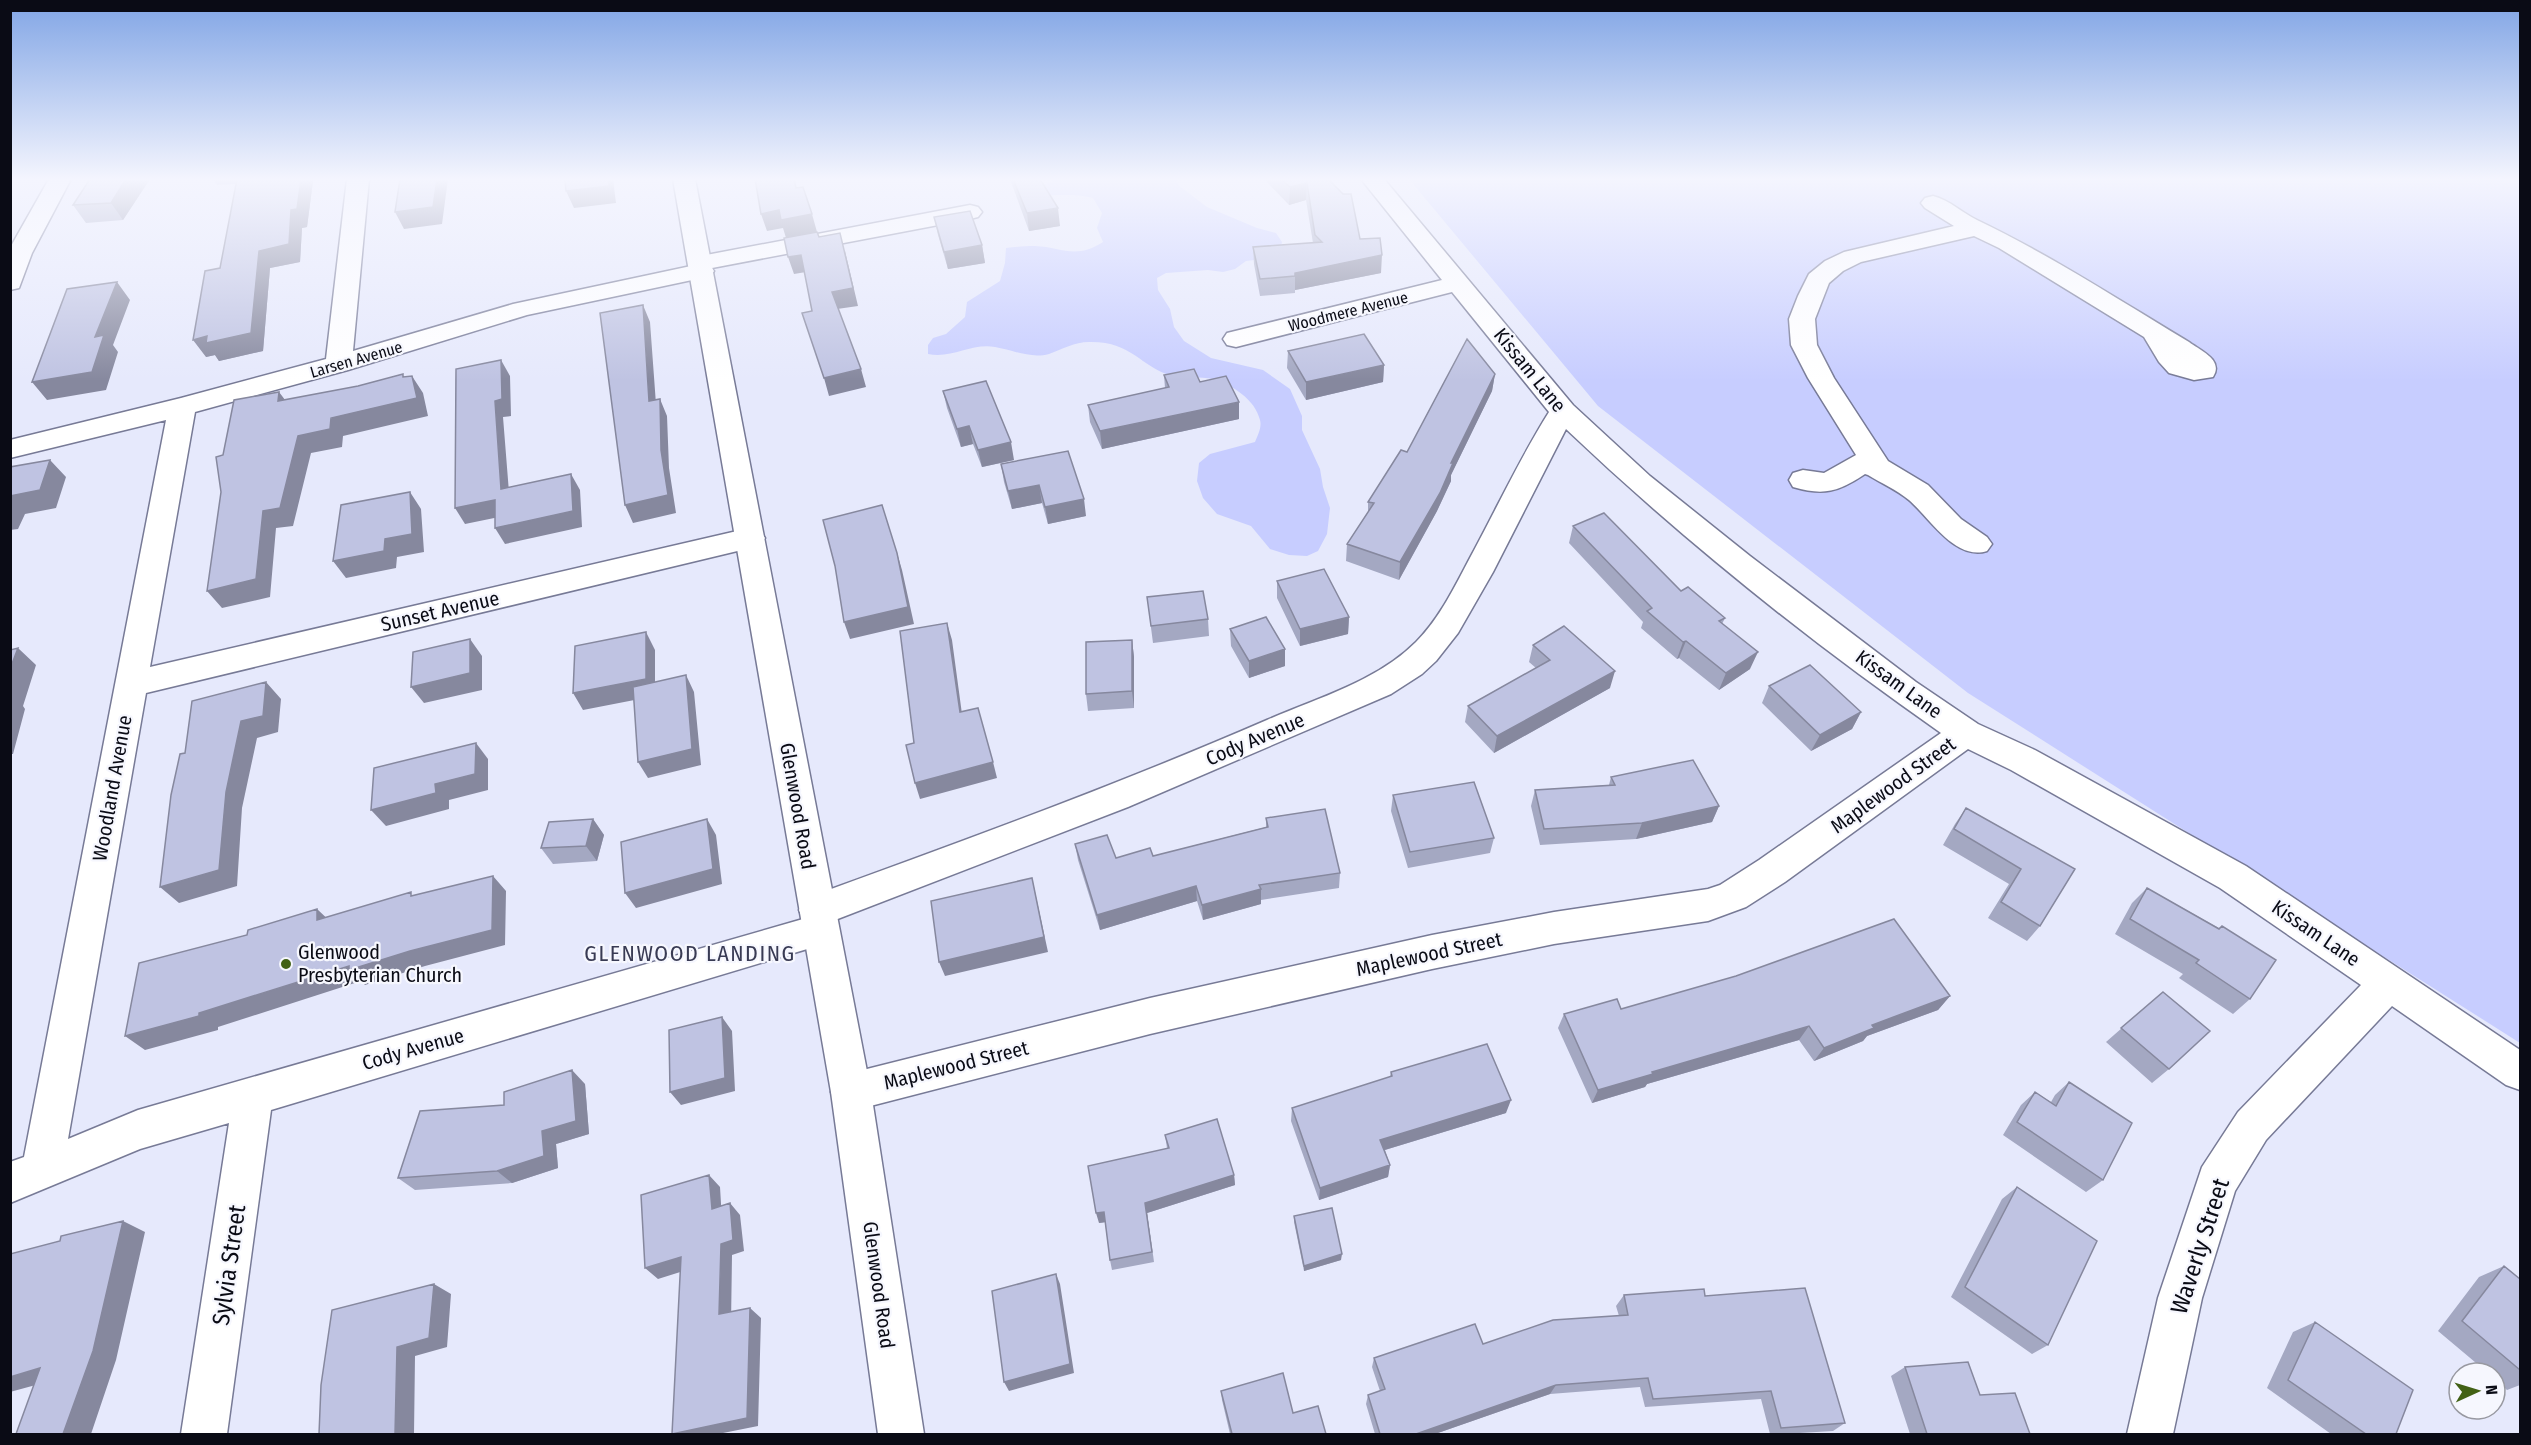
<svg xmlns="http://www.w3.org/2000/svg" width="2531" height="1445" font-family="'Fira Sans Condensed',sans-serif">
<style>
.green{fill:#c7cdff}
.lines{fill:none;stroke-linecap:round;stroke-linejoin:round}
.minor-casing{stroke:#777a96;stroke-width:3}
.major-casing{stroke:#777a96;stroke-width:3}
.minor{fill:#fff;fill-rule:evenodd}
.major{fill:#fff;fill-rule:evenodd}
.wall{fill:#a4a8c2}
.shaded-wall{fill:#86889e}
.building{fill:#bfc3e2;stroke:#86889e;stroke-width:1.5}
.poi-dot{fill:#426115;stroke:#f6f7fe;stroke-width:2}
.labels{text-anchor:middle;stroke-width:4.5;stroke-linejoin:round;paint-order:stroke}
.far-street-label{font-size:16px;fill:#0a0b15;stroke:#f6f7fe}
.street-label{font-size:20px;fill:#0a0b15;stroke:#f6f7fe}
.poi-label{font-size:20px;fill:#0a0b15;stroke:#f6f7fe;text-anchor:start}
.quarter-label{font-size:22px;letter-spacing:1.5px;fill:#393b54;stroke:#f6f7fe}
.near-street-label{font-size:24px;fill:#0a0b15;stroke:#f6f7fe}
</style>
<rect width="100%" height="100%" fill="#e6e9fc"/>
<path class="green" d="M1057 179H1175L1178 185 1207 207 1257 228 1276 233 1282 242 1280 252 1271 258 1246 261 1235 269 1223 272 1208 270 1166 273 1157 278 1158 290 1170 309 1174 327 1184 341 1211 358 1263 370 1290 389 1302 416V430L1320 469 1323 487 1330 508 1327 534 1318 551 1307 556 1289 555 1270 549 1251 526 1217 514 1203 498 1197 481 1199 463 1210 454 1255 442C1258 435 1262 427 1260 420 1255 399 1232 385 1213 379 1200 376 1185 379 1172 376 1139 366 1132 341 1089 342 1074 342 1063 349 1049 354 1030 359 1013 350 995 347 971 343 952 359 928 354V345L933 338 946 334 965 317 967 302 1000 281 1005 263 1006 248C1016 247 1025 246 1035 246 1062 247 1075 260 1103 242L1097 228 1102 213 1093 198C1071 192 1049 198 1027 193Z
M1409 179H2520V1043L1968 693 1598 406Z"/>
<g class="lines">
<defs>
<path id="minor" d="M49 179H71L32 253 19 288 10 290V248Z
M347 179H369L353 351 513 304 691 266 689 263 692 258 701 256 970 205 978 207 982 212 978 217 970 219 712 268 714 271 711 276 527 315 348 370 195 412 150 667 750 528 760 531 765 538 760 545 750 548 146 693 68 1139 138 1110 803 919 799 910 804 899C960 842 1115 786 1267 720 1317 698 1376 682 1416 642 1440 618 1455 586 1471 556 1497 508 1520 458 1549 412L1452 292 1236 347 1227 345 1223 339 1227 333 1442 280 1361 179H1384L1573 405 1650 476 1750 556 1916 682 1978 724 2035 750 2246 866 2520 1050V1090L2506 1085 2392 1006 2266 1140 2235 1191 2202 1298 2173 1434H2127L2158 1298 2202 1167 2238 1112 2361 985 2220 888 2011 770 1968 749 1785 882 1746 907 1708 921 1554 944 1432 969 1150 1034 851 1111 837 1105 831 1092 837 1079 851 1073 1150 998 1432 935 1554 912 1708 889 1720 885 1759 860 1941 733C1809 641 1682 539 1566 429L1493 572 1458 633 1436 661 1422 674 1391 694 1128 807 835 920 839 930 834 941 271 1110 227 1434H181L229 1123 140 1149 10 1203V1162L24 1157 166 420 10 458V440L181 398 326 359Z
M1933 196C1950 200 1962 213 1977 220 2050 255 2119 300 2189 342 2201 351 2224 360 2213 377L2194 380 2169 373 2159 362 2144 337 1999 248 1974 236 1861 262 1843 271 1829 283 1815 319 1817 345 1834 378 1888 461 1928 485 1961 519 1987 537 1992 544 1987 551C1955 561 1930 518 1909 500 1897 490 1881 483 1868 475L1865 474C1838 492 1824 496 1793 487L1789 480 1793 473 1803 470 1824 473 1856 455 1808 378 1791 345 1789 319 1798 296 1809 274 1825 261 1844 252 1954 226 1925 208 1921 203 1925 198Z"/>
<path id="major" d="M673 179H695L871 1092 924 1434H878L831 1092Z"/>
</defs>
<use href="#minor" class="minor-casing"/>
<use href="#major" class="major-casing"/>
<use href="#minor" class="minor"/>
<use href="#major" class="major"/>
</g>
<path class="wall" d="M90 179H150L123 220 86 223 73 205Z
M213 179H312L313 181 307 227 302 228 300 262 270 268 263 351 219 361 215 355 206 357 220 268 236 184 217 185Z
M1010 179H1040L1060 226 1029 231Z
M1264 179H1328L1360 239 1381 273 1295 290V293L1260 296 1254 264 1253 247 1313 243 1306 200 1289 205Z
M934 217 982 245 985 263 948 269 938 235Z
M1288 351 1384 365 1383 382 1306 400 1287 368Z
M1495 374 1492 391 1451 475V481L1437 511 1399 580 1346 561 1347 544 1368 513V502L1407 452Z
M1164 375 1200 382 1239 419 1102 449 1090 422 1088 405 1165 388Z
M943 391 1014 460 982 467 973 444 961 447 947 408Z
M1001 464 1086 516 1048 524 1042 503 1012 509 1004 482Z
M1573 526 1725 618 1722 624 1750 669 1719 690 1679 658 1677 659 1641 628 1643 622 1569 543Z
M1277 581 1349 617 1348 634 1300 646 1277 598Z
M1147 597 1208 619 1209 636 1153 643Z
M1230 629 1285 649V666L1249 678 1231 646Z
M1132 640 1134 657V708L1088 711 1086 694Z
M1533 645 1610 688 1494 753 1465 722 1468 706 1536 668 1529 662Z
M1769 686 1861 712 1852 729 1811 751 1762 703Z
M1611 777 1719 806 1712 822 1636 839 1540 845 1531 806 1535 790 1609 785Z
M1393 795 1494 838 1490 853 1408 868 1391 811Z
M1966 808 2075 869 2040 926 2027 941 1988 918 2009 884 1943 845 1955 824Z
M1266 818 1340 873 1339 888 1261 900V904L1203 920 1197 901 1100 930 1078 860 1075 844 1116 858 1153 856 1266 827Z
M593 819 604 835 597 861 553 864 541 848Z
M2147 888 2219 928 2222 926 2250 999 2233 1014 2179 978 2183 974 2115 934 2132 903Z
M2163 992 2169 1069 2152 1083 2106 1042Z
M1950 996 1938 1010 1867 1036 1863 1041 1814 1061 1799 1040 1647 1084 1645 1087 1592 1103 1558 1028 1564 1014 1621 1009Z
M1391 1072 1506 1113 1385 1150 1390 1165 1388 1177 1319 1200 1291 1121 1292 1108 1390 1077Z
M2069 1082 2103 1180 2086 1192 2003 1135 2021 1105 2035 1092 2051 1102 2055 1095Z
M585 1084 589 1134 556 1144 558 1168 512 1183 415 1190 398 1178 504 1105Z
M1165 1135 1234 1175 1235 1185 1147 1213 1154 1262 1112 1270 1110 1260 1105 1222 1099 1223 1167 1148Z
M2017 1187 2048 1345 2032 1354 1951 1297 2002 1199Z
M1294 1216 1341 1260 1304 1271 1294 1222Z
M2504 1266 2520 1279V1385L2507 1390 2495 1379V1373H2488L2438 1331 2479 1277Z
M1624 1295 1705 1296 1845 1423 1833 1431 1783 1434H1770L1761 1399 1645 1407 1640 1387 1550 1394 1435 1434H1375L1366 1404 1368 1395 1380 1391 1372 1367 1374 1358 1483 1344 1619 1316 1616 1306Z
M2315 1322 2396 1434H2331L2267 1388 2293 1332Z
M1905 1367 1980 1395 2030 1434H1910L1891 1376Z
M1221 1391 1293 1413 1326 1434H1230L1222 1400Z"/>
<path class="shaded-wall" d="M126 179H150L123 220 111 203Z
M301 179H312L313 181 307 227 302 228 300 262 270 268 263 351 219 361 215 355 206 357 193 340 259 251 291 210Z
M437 179H448L442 224 404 229 395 212Z
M608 179H613L616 203 574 208 566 191Z
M1307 183 1306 200 1289 205 1290 187Z
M1058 208 1060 226 1029 231 1027 213Z
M779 210 812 214 817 232 786 238 783 228 767 231 761 214Z
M982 245 985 263 948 269 944 252Z
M845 251 858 306 837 309 832 292Z
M801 255 806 272 794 274 788 257Z
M1382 255 1381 273 1295 290V273Z
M117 282 130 300 113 345 118 352 106 390 47 400 32 382 95 337Z
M643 305 650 322 657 418 649 401Z
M501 360 510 376 511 416 503 417 510 505 501 489 495 401Z
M1384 365 1383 382 1306 400V382Z
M861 369 866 387 829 396 824 378Z
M1495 374 1492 391 1451 475V481L1437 511 1399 580 1400 562 1451 463Z
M412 376 423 393 428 416 343 436 342 447 311 453 293 526 276 528 270 597 222 608 207 591 263 511 298 436Z
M279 392 292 409 278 401Z
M660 399 667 416 669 468 676 513 633 523 625 505 661 450Z
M1239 402V419L1102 449 1100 431Z
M969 426 973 444 961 447 957 429Z
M1011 442 1014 460 982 467 978 450Z
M50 460 66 477 56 508 25 514 18 529 10 530V496Z
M571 474 580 490 582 527 505 544 495 528Z
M1039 485 1042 503 1012 509 1008 491Z
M410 492 421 509 424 552 397 557 396 568 346 578 333 561 385 539Z
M1084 499 1086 516 1048 524 1045 507Z
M495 500 504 516 465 524 455 508Z
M897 553 902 570 914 624 850 639 844 622Z
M1349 617 1348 634 1300 646V629Z
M947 623 952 640 964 729 960 712Z
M646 632 655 650V696L583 710 573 693Z
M470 639 482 656V690L424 703 411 687Z
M1132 640 1134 657V708L1132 691Z
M1686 641 1679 658 1677 659 1683 642Z
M18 648 36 665 23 706 25 709 13 754H10V669Z
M1285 649V666L1249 678V661Z
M1758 652 1750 669 1719 690 1726 673Z
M1615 671 1610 688 1494 753 1497 736Z
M686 675 694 692 701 765 648 778 638 762Z
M266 682 281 699 278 732 257 738 242 808 237 886 179 903 160 887 226 792 241 721Z
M1861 712 1852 729 1811 751 1820 735Z
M476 743 488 759V790L449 800V809L386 826 371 810Z
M993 762 997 778 920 799 915 783Z
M1719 806 1712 822 1636 839 1642 823Z
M593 819 604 835 597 861 586 846Z
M707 819 716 835 722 884 636 908 625 893Z
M493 876 506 891 505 945 425 966 365 985 361 981 218 1027V1030L145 1050 125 1036 349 966Z
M1032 878 1048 952 945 976 939 962Z
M1196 886 1197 901 1100 930 1097 915Z
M1261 889V904L1203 920 1202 905Z
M317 909 333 924 317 920Z
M1950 996 1938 1010 1867 1036 1863 1041 1814 1061 1824 1048 1872 1025Z
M722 1017 732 1031 735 1091 681 1105 670 1092Z
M1809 1026 1799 1040 1647 1084 1645 1087 1592 1103 1598 1090 1652 1072Z
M572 1070 585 1084 589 1134 556 1144 558 1168 512 1183 497 1171 542 1131Z
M1511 1100 1506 1113 1378 1152 1380 1140Z
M1390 1165 1388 1177 1319 1200 1320 1188Z
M709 1175 720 1187 722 1220 712 1209Z
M1234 1175 1235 1185 1147 1213 1154 1262 1145 1203Z
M730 1203 740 1215 744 1251 732 1255 731 1324 719 1314 721 1244Z
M1104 1212 1107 1222 1099 1223 1096 1213Z
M123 1221 145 1232 116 1360 91 1434H63Z
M1342 1254 1341 1260 1304 1271V1266Z
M681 1257 693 1268 658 1279 645 1268Z
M1056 1274 1060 1284 1074 1373 1009 1391 1004 1382Z
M434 1284 451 1294 447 1347 415 1356 414 1434H394L397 1347Z
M750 1308 761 1318 758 1426 718 1434H672Z
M40 1368 65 1377 10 1392V1377Z
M1556 1385 1550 1394 1435 1434H1416Z"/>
<path class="building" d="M90 179H126L111 203 73 205Z
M237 179H301L297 209 291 210 289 244 259 251 251 333 206 343 207 336 193 340 205 271 220 268Z
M400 179H437L433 207 395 212Z
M565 179H608L609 186 566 191Z
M755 179H794L796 188 803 187 812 214 781 220 779 210 761 214Z
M1013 179H1040L1058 208 1027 213Z
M1281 179H1328L1343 194H1351L1360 239 1380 238 1382 255 1295 273V276L1260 279 1253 247 1322 242 1315 235 1307 183 1290 187Z
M970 211 982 245 944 252 934 217Z
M817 232 819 237 840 233 853 288 832 292 861 369 824 378 802 313 812 311 801 255 788 257 784 238Z
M117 282 95 337 104 335 92 372 32 382 67 289Z
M643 305 649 401 660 399 661 450 668 495 625 505 600 313Z
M1364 334 1384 365 1306 382 1288 351Z
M1467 339 1495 374 1451 463H1453L1440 493 1400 562 1347 544 1374 503 1368 502 1401 450 1407 452Z
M501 360 502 399 495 401 501 489 571 474 573 511 495 528V500L455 508 456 369Z
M1194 369 1200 382 1226 376 1239 402 1100 431 1088 405 1169 387 1164 375Z
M403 374V377L412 376 417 398 331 418 330 429 298 436 280 508 263 511 256 579 207 591 221 492 216 457 223 455 234 400 279 392 278 401 358 386Z
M986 381 1011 442 978 450 969 426 957 429 943 391Z
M1068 451 1084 499 1045 507 1039 485 1008 491 1001 464Z
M50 460 40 490 10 496V467Z
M410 492 412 534 385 539 384 551 333 561 341 505Z
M882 505 897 553 908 607 844 622 835 566 823 520Z
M1604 513 1681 591 1688 587 1725 618 1719 621 1758 652 1726 673 1686 641 1683 642 1647 611 1652 608 1573 526Z
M1324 569 1349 617 1300 629 1277 581Z
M1203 591 1208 619 1151 626 1147 597Z
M1266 617 1285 649 1249 661 1230 629Z
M947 623 960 712 978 708 993 762 915 783 906 745 914 743 900 631Z
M1564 626 1615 671 1497 736 1468 706 1550 660 1533 645Z
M646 632V679L573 693 575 646Z
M470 639V673L411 687 413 652Z
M1132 640V691L1086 694V642Z
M18 648 10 669V650Z
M1810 665 1861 712 1820 735 1769 686Z
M686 675 692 749 638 762 633 687Z
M266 682 263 716 241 721 226 792 219 870 160 887 171 795 180 754 185 753 192 701Z
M476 743 475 774 435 784 436 793 371 810 374 768Z
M1693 760 1719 806 1642 823 1544 829 1535 790 1615 785 1611 777Z
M1474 782 1494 838 1410 852 1393 795Z
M1966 808 2075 869 2040 926 2001 902 2021 869 1954 829Z
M1325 809 1340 873 1259 885 1261 889 1202 905 1196 886 1097 915 1075 844 1107 835 1116 858 1150 848 1153 856 1268 827 1266 818Z
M593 819 586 846 541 848 549 822Z
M707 819 713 869 625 893 621 842Z
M493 876 492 930 410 951 349 970V966L199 1013V1016L125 1036 139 963 247 935 248 930 317 909V920L411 892V896Z
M1032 878 1044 937 939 962 931 901Z
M2147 888 2219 929 2222 926 2276 960 2250 999 2196 963 2199 960 2130 919Z
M1894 919 1950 996 1872 1025 1874 1028 1824 1048 1809 1026 1652 1072 1653 1074 1598 1090 1564 1014 1617 999 1621 1009 1736 976Z
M2163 992 2210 1031 2169 1069 2121 1028Z
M722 1017 725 1078 670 1092 669 1030Z
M1487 1044 1511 1100 1380 1140 1390 1165 1320 1188 1292 1108 1392 1076 1391 1072Z
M572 1070 576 1121 542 1131 544 1156 497 1171 398 1178 420 1111 504 1105V1092Z
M2069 1082 2132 1123 2103 1180 2017 1122 2035 1092 2056 1106Z
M1217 1119 1234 1175 1145 1203 1152 1252 1110 1260 1104 1212 1096 1213 1088 1166 1169 1148 1165 1135Z
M709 1175 712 1209 730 1203 733 1240 721 1244 719 1314 750 1308 747 1418 672 1434 681 1257 645 1268 641 1195Z
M2017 1187 2097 1241 2048 1345 1965 1287Z
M1332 1208 1342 1254 1304 1266 1294 1216Z
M123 1221 93 1351 63 1434H16L40 1368 10 1377V1254L60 1241 61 1236Z
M2504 1266 2520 1279V1370L2462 1321Z
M1056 1274 1070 1364 1004 1382 992 1291Z
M434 1284 429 1338 397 1347 395 1434H319L321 1385 332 1310Z
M1805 1288 1845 1423 1781 1428 1771 1391 1653 1399 1648 1378 1556 1385 1416 1434H1380L1368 1395 1385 1389 1374 1358 1475 1324 1483 1344 1553 1320 1628 1315 1624 1295 1704 1289 1705 1296Z
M2315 1322 2413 1390 2396 1434H2366L2288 1380Z
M1968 1362 1980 1395 2015 1393 2030 1434H1927L1905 1367Z
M1283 1373 1293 1413 1318 1406 1326 1434H1232L1221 1391Z"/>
<linearGradient id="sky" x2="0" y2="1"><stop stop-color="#81a5e5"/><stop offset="0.47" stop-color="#f4f5fe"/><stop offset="1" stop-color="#f4f5fe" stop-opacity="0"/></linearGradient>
<rect width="2531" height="381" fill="url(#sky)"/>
<circle class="poi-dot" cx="286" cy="964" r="6"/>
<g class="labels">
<g class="far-street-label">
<text transform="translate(1348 311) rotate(-14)" y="6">Woodmere Avenue</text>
<text transform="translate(356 359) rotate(-16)" y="6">Larsen Avenue</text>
</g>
<g class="street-label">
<text transform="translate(1530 370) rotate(51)" y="7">Kissam Lane</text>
<text transform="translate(440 611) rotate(-13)" y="7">Sunset Avenue</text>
<text transform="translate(1899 684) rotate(36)" y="7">Kissam Lane</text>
<text transform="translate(1255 739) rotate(-23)" y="7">Cody Avenue</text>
<text transform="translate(1893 785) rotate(-36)" y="7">Maplewood Street</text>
<text transform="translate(112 788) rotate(-80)" y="7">Woodland Avenue</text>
<text transform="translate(798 806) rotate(80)" y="7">Glenwood Road</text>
<text transform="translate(2316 933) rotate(34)" y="7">Kissam Lane</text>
<text transform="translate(1429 954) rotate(-12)" y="7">Maplewood Street</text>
<text transform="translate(413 1049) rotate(-16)" y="7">Cody Avenue</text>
<text transform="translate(956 1065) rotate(-14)" y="7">Maplewood Street</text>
<text transform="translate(879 1285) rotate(82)" y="7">Glenwood Road</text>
</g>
<g class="poi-label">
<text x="298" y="959">Glenwood<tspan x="298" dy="23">Presbyterian Church</tspan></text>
</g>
<g class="quarter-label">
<text x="690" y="961">GLENWOOD LANDING</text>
</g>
<g class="near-street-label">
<text transform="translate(2200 1246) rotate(-72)" y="8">Waverly Street</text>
<text transform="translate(229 1265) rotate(-82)" y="8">Sylvia Street</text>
</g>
</g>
<rect width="2531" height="1445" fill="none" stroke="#0a0b15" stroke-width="24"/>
<g transform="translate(2477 1391) rotate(86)"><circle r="28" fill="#f6f7fe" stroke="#9899a1" stroke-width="1.5"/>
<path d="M0-4.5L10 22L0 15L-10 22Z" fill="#426115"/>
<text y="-9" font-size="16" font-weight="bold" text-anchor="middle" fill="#0a0b15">N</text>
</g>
</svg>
